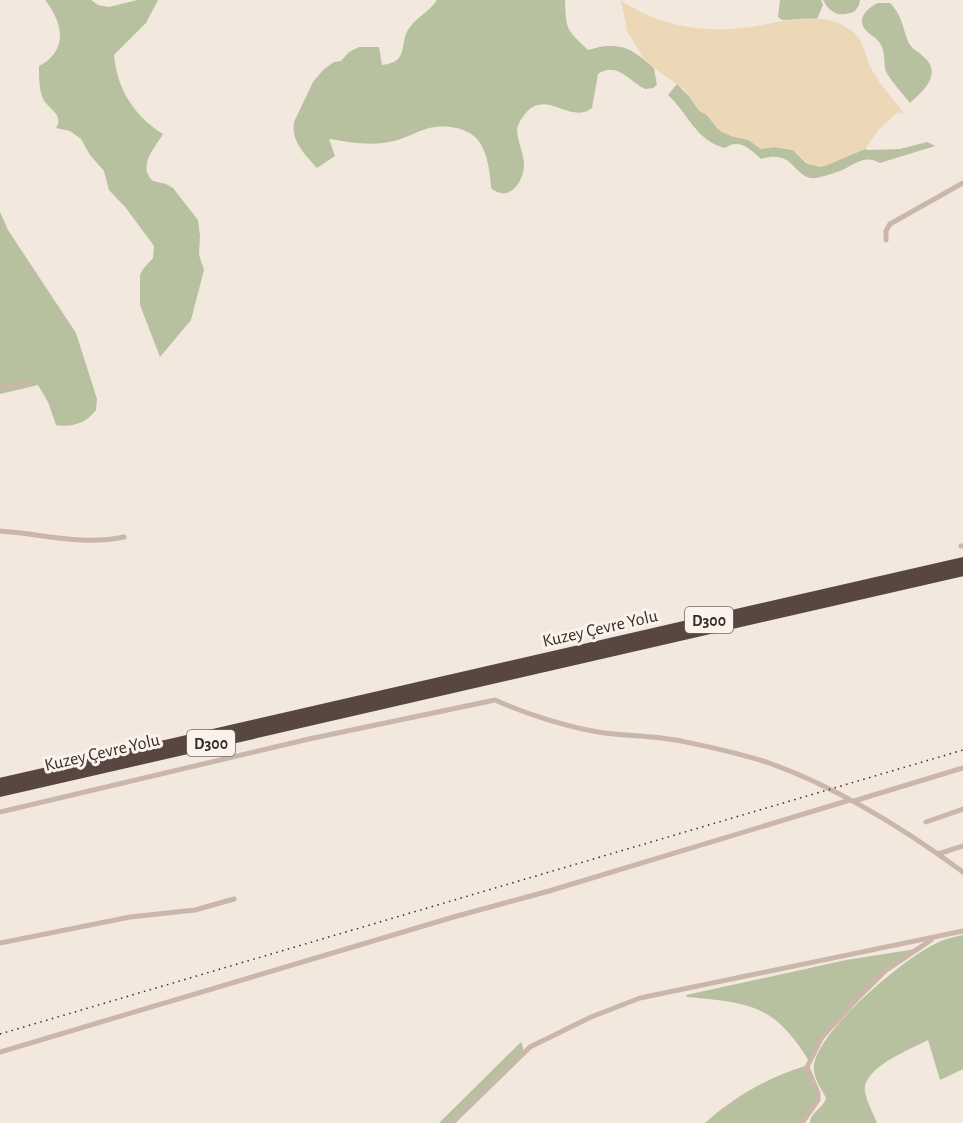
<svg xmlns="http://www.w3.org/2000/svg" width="963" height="1123" font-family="'Alegreya Sans',sans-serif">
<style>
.green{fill:#b7c19f}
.sand{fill:#ecd7b6}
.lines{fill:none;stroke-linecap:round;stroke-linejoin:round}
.street{stroke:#cab7aa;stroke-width:5}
.highway{stroke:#584741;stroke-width:10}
.rail{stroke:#382d2a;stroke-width:1.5;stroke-dasharray:1.5 4.5;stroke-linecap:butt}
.labels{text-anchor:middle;stroke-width:6;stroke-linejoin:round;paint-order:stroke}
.shield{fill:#faf2eb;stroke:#726864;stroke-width:1.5}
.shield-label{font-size:16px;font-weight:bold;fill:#382d2a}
.street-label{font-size:18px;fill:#382d2a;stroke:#faf2eb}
</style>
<rect width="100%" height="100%" fill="#f2e8de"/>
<path class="green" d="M45 0H91L98 5 109 7 137 0H158L146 23 114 55C117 89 134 116 163 134 154 149 137 166 153 181L166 184 173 188 198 220 200 236 199 255 204 270 191 320 160 357 140 305V275L143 269 153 258 154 246 126 208 109 190 104 171 90 155 81 139 70 131 56 128C65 113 46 109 42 96 39 87 39 76 39 66 69 50 63 23 45 0Z
M437 0H565C566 30 566 29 588 50 619 40 631 48 654 68L657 85 653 88 645 89C629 81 617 61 598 74L592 108C569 126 544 84 522 118 519 122 517 127 517 131 518 142 523 152 524 163 525 181 509 204 491 188 490 173 488 155 480 143 471 127 444 124 429 128 415 132 403 140 389 142 369 146 349 142 329 139L335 156 317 168C305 154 291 142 294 122L313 82 324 69 334 62 341 61 349 52 359 47H379L382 65C411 62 398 42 410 27 417 17 429 12 437 0Z
M780 0H821L823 5 817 19 782 20 778 17Z
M823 0H860L859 5 855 11C841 18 830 14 823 0Z
M878 3H890C902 15 902 26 908 41 911 49 918 51 924 57 943 74 923 91 910 103 904 95 886 76 885 68 884 60 885 53 881 45 877 37 869 35 864 28 857 17 869 7 878 3Z
M677 84 707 115 717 128 731 136 749 140 761 149 774 147 793 150 806 163 821 167 865 149 868 150 900 149 927 142 935 146 880 163C865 154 855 164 842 170 838 172 819 178 815 178 793 179 795 148 761 159 750 149 739 138 725 148 696 141 688 113 668 95Z
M0 212 8 230 76 333 97 399 96 410C86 423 72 428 56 425L48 402 38 385 0 394Z
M963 935V1069L940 1080 928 1040C911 1049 861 1068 865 1092 867 1102 873 1113 877 1123H810C811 1111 823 1109 826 1098 821 1088 812 1076 814 1064 821 1028 904 958 937 943 945 939 954 937 963 935Z
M916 949 885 971 833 1024 809 1061C774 1004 750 1003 687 997L686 995 846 960Z
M521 1042 524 1051 449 1123H439Z
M805 1066 818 1095 817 1099 800 1123H705C735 1096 767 1078 805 1066Z"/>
<path class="sand" d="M621 0C655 25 702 33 744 28 778 24 818 7 851 30 863 38 864 53 870 66 878 83 893 99 905 114L898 112 879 129 865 149 825 166 810 165 793 150 774 147 761 149 749 140 731 136 720 131 707 115 699 111 684 89 654 68 643 58 627 31Z"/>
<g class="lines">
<path class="street" d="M886 240V231L890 224 963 183
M0 388 32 382
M0 531C43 534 81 546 124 537
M961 546H963
M854 801 963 768
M0 812 309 739 495 700C526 714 570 728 604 733 629 736 655 736 681 741 710 747 740 753 769 763 839 788 903 828 963 872
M926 822 963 809
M938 854 963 846
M0 943 130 917 195 910 234 899
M0 1052 457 916 549 891 850 800
M452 1123 530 1047 591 1017 640 998 963 931
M802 1123 818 1100V1093L807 1067 822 1037 856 1000 885 971 931 940"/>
<path class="highway" d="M0 783 963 562
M0 792 963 571"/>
<path class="rail" d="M0 1034 963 750"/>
</g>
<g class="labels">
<g class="shield">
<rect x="685" y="607" width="48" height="26" rx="4.5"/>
<rect x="187" y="730" width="48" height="26" rx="4.5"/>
</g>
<g class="shield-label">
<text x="709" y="626">D300</text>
<text x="211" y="749">D300</text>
</g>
<g class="street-label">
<text transform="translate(600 628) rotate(-13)" y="6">Kuzey Çevre Yolu</text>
<text transform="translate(102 752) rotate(-13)" y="6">Kuzey Çevre Yolu</text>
</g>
</g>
</svg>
